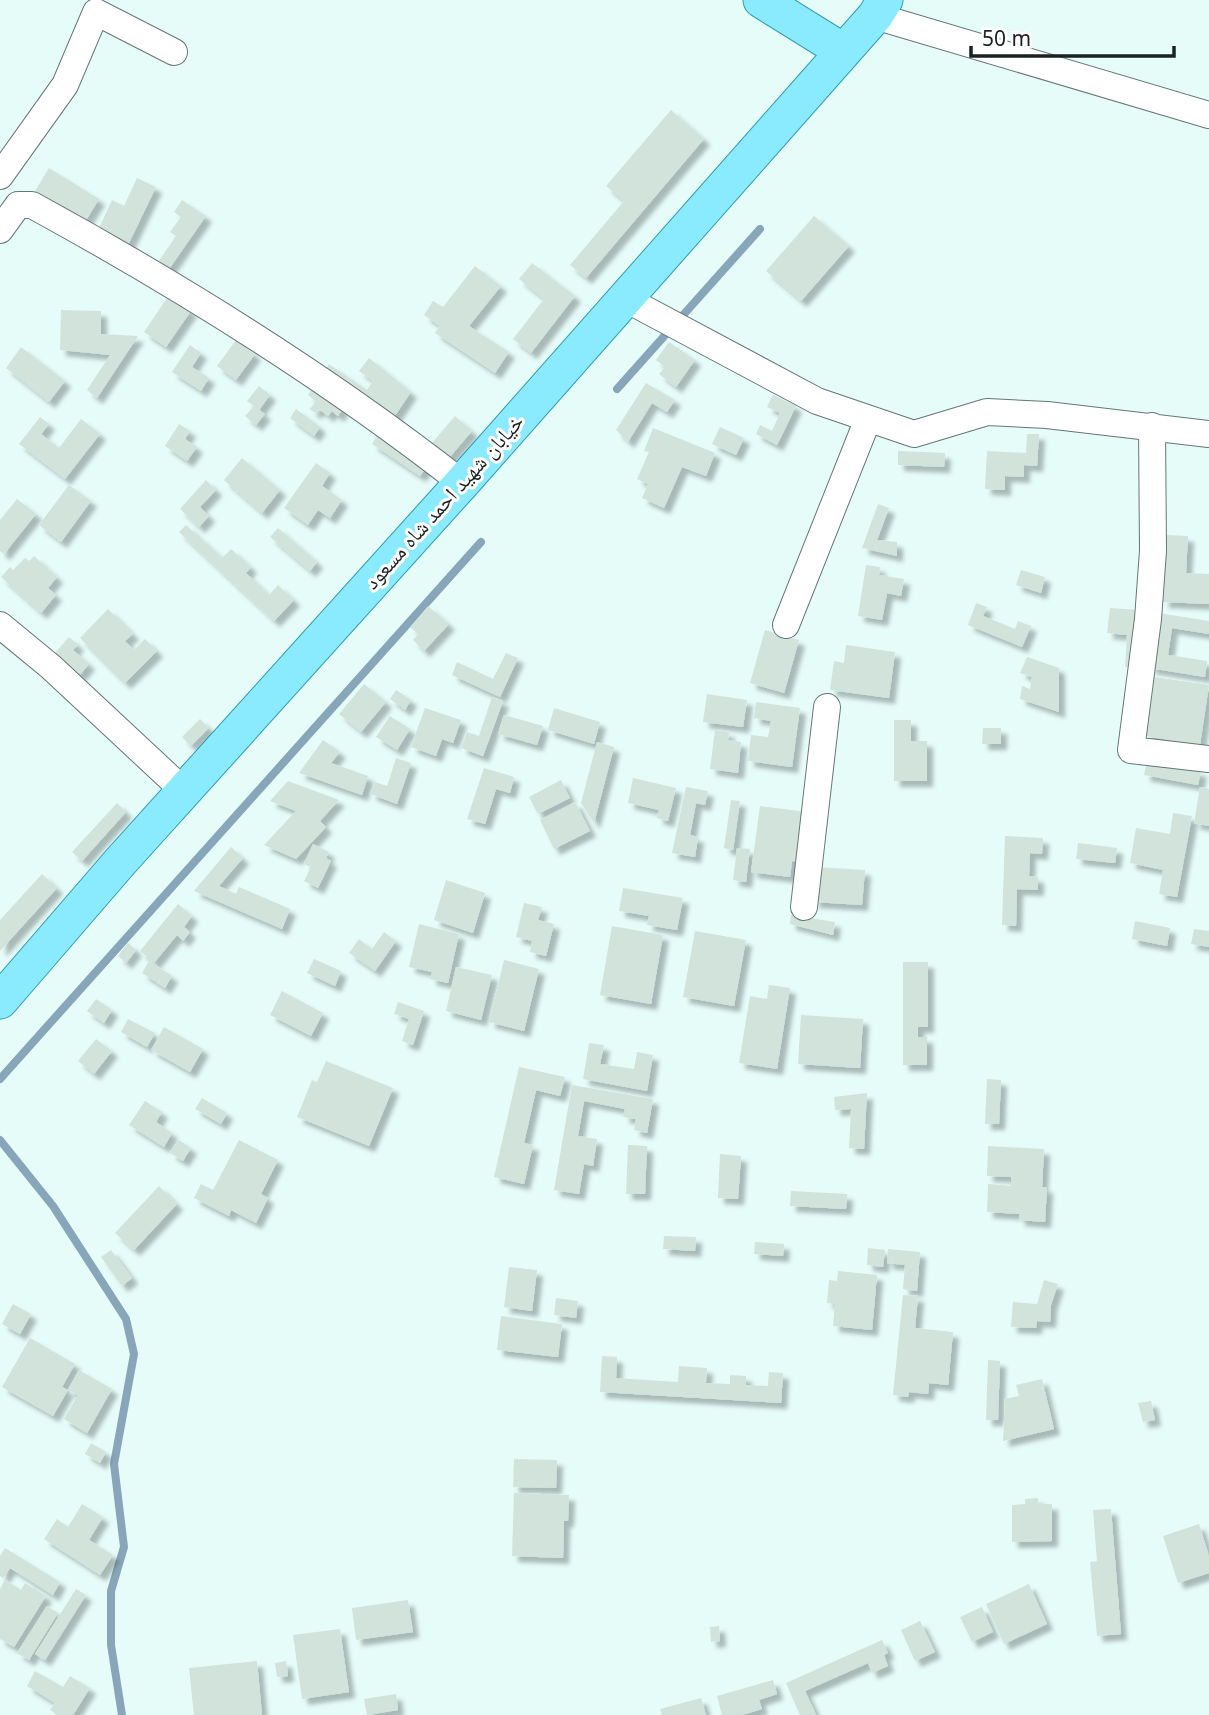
<svg xmlns="http://www.w3.org/2000/svg" width="1209" height="1715" font-family="'Noto Sans','Noto Naskh Arabic',sans-serif">
<style>
.lines{fill:none;stroke-linecap:round;stroke-linejoin:round}
.stream{stroke:#88a6b9;stroke-width:8}
.building{fill:#d1e3da;filter:url(#shadow)}
.minor-casing{stroke:#647775;stroke-width:28}
.major-casing{stroke:#2f9caf;stroke-width:37}
.minor{stroke:#fff;stroke-width:26}
.major{stroke:#89ebfd;stroke-width:35}
.labels{text-anchor:middle;stroke-width:6;stroke-linejoin:round;paint-order:stroke}
.street-label{font-size:21px;fill:#1a2221;stroke:#fff}
</style>
<defs>
<filter id="shadow"><feDropShadow dx="6" dy="6" stdDeviation="2" flood-color="#0004"/></filter>
</defs>
<rect width="100%" height="100%" fill="#e6fcf9"/>
<g class="lines">
<path class="stream" d="M617 389 760 229
M0 1079 481 542
M0 1140 53 1206 126 1319 134 1354 114 1464 124 1547 111 1591V1645L122 1715"/>
</g>
<path class="building" d="M671 110 704 139 586 278 570 265 624 201 606 186Z
M49 168 99 199 85 222 35 191Z
M137 178 156 187 128 245 98 230 112 200 124 206Z
M182 200 206 216 167 272 156 265 176 236 170 232 181 217 174 212Z
M814 216 849 246 801 301 766 271Z
M532 263 575 296 531 353 513 339 544 299 519 279Z
M475 266 501 286 469 326 509 352 495 373 435 333 440 326 424 315 433 301 443 307Z
M169 295 191 311 166 347 144 332Z
M61 310 101 311V334L138 336 97 398 87 390 110 355 60 350Z
M236 340 255 354 236 380 217 366Z
M669 342 695 360 676 387 659 374 665 367 656 360Z
M190 345 201 353 192 367 209 378 201 391 172 372Z
M21 347 65 381 49 402 6 368Z
M369 358 411 392 392 420 323 374 329 364 367 390 373 381 359 371Z
M308 382 343 408 338 416 332 411 328 416 319 409 315 413 310 409 316 401 308 395 311 391 305 386Z
M646 383 675 400 667 412 652 403 628 442 616 430Z
M259 386 270 395 259 410 265 414 256 425 245 416 254 406 247 401Z
M773 395 796 406 777 445 756 434 760 425 772 431 780 413 767 407Z
M296 409 320 427 314 436 290 418Z
M455 416 472 431 443 465 426 450Z
M40 417 49 424 41 434 59 448 81 419 100 434 65 479 19 444Z
M179 424 190 431 185 439 197 447 187 461 165 446Z
M720 427 744 438 736 455 712 444Z
M653 428 715 453 706 476 682 467 664 508 642 498 648 484 637 479 649 452 644 451Z
M379 432 428 465 420 476 372 444Z
M1027 434H1039L1037 466 1024 465V477L1005 476V490L985 489 987 451 1026 453Z
M898 451 945 453 944 467 898 465Z
M242 458 280 490 262 513 224 480Z
M316 463 330 473 322 486 342 500 330 518 318 510 308 525 284 508Z
M206 480 216 490 200 507 209 516 199 527 180 509Z
M69 485 91 501 61 542 39 525Z
M17 499 36 514 4 554 0 551V520Z
M878 504 889 508 877 540 897 542V556L862 548Z
M186 525 222 558 231 549 251 567 246 573 269 595 278 585 294 600 274 621 179 532Z
M278 528 317 562 310 571 270 537Z
M1166 535 1188 536 1186 573 1209 574V604L1163 602Z
M34 556 57 577 48 588 56 595 41 613 1 577 10 567 13 570 25 558 29 561Z
M866 565 880 567 879 575 904 579 901 596 887 593 882 620 858 616Z
M1021 570 1045 577 1041 593 1016 585Z
M976 603 987 607 983 616 1015 629 1018 621 1031 626 1022 647 968 625Z
M428 606 449 624 424 651 413 640 418 634 410 627Z
M1110 608 1140 610 1136 667H1125L1127 635 1107 633Z
M108 609 133 634 125 641 134 650 145 639 157 651 125 683 80 638Z
M1158 613 1209 621V634L1172 628 1168 655 1207 661 1205 677 1149 668Z
M765 630 799 640 784 693 750 683Z
M69 637 78 645 73 650 89 664 79 676 55 653Z
M846 645 895 652 889 698 830 690 834 661 844 663Z
M506 653 518 658 500 697 452 675 457 662 493 679Z
M1027 657 1059 668V712L1020 699 1022 686 1030 689 1032 677 1020 673Z
M1154 677 1209 685 1200 745 1145 736Z
M364 684 386 702 361 732 339 714Z
M396 690 411 700 405 710 390 699Z
M707 694 747 700 743 727 703 722Z
M492 697 503 701 483 756 461 748 467 732 479 736Z
M756 702 800 708 792 767 748 761 751 735 768 737 771 721 754 718Z
M425 708 461 720 453 743 442 739 436 756 411 747Z
M554 708 600 722 594 744 548 730Z
M504 715 543 726 537 745 498 734Z
M390 716 410 729 397 750 376 737Z
M200 719 209 728 191 746 182 737Z
M894 720H911V741H927V781H894Z
M983 728H1001V744H982Z
M715 730 729 732 728 740 741 742 738 773 710 769Z
M323 740 340 752 331 763 368 776 362 795 299 773Z
M597 742 614 747 594 823 581 803Z
M396 758 411 763 397 804 370 794 375 782 387 786Z
M1147 761 1201 771 1198 785 1144 775Z
M484 768 514 777 510 793 496 789 485 824 467 819Z
M633 778 676 788 668 821 657 818 659 810 628 803Z
M561 780 570 798 538 814 529 797Z
M288 781 339 800 320 821 326 827 296 859 264 845 296 811 270 801Z
M686 787 708 791 705 805 696 803 690 835 698 837 695 857 672 853Z
M1200 787 1209 789V826L1194 823Z
M731 800 740 801 733 850 724 848Z
M575 802 590 831 554 849 540 820Z
M117 803 126 812 82 861 72 852Z
M760 806 806 812 799 862 792 861 790 877 751 872Z
M1173 813 1192 816 1177 897 1159 894 1163 870 1130 863 1136 828 1170 834Z
M1005 836 1043 838 1042 854 1030 853 1029 876 1038 877V890L1017 889 1016 926 1002 925Z
M1078 843 1117 848 1115 863 1076 859Z
M313 844 329 852 326 858 331 861 318 888 304 881 311 867 304 864Z
M231 847 243 858 219 886 236 894 239 887 290 909 282 929 194 891Z
M737 848 750 849 746 882 733 880Z
M816 867 865 870 862 905 813 902Z
M42 874 57 888 0 951V920Z
M446 880 485 893 473 933 434 920Z
M623 888 683 898 677 930 647 925 649 916 619 911Z
M524 903 542 907 538 920 554 924 546 956 530 952 532 941 516 937Z
M178 904 192 916 184 927 190 932 183 941 177 935 154 963 140 951Z
M791 915 835 922 833 935 790 924Z
M1135 921 1170 928 1167 946 1132 939Z
M419 924 459 934 448 983 430 979 432 972 409 967Z
M612 926 663 935 651 1004 600 995Z
M1194 929 1209 931V947L1191 944Z
M695 931 746 940 734 1006 683 997Z
M384 932 396 941 375 971 349 953 359 939 372 949Z
M128 943 136 950 126 963 118 956Z
M314 959 341 971 335 986 307 973Z
M504 960 539 969 524 1031 489 1022Z
M149 961 172 976 165 988 142 973Z
M903 962H928V1027H918V1037H927V1065H903Z
M456 967 492 975 481 1020 446 1011Z
M769 985 790 988 777 1069 739 1063 750 996 767 999Z
M282 991 323 1013 311 1036 270 1015Z
M96 999 112 1010 104 1023 87 1011Z
M398 1002 424 1011 413 1045 402 1041 409 1019 394 1014Z
M801 1015 863 1019 860 1068 798 1064Z
M128 1019 155 1033 147 1047 121 1032Z
M164 1027 203 1049 190 1072 151 1050Z
M96 1039 112 1051 94 1074 78 1061Z
M589 1043 604 1045 600 1064 634 1069 637 1052 653 1055 647 1091 583 1079Z
M326 1061 393 1088 369 1146 297 1117 312 1080 317 1082Z
M519 1067 565 1077 560 1096 536 1090 524 1143 533 1145 524 1184 494 1177Z
M987 1079 1001 1080 999 1124H985Z
M572 1085 653 1099 647 1133 634 1130 636 1119 623 1117 625 1109 584 1101 578 1136 597 1139 593 1166 584 1164 579 1194 554 1190Z
M867 1093 864 1149 849 1148 851 1109 835 1110 834 1097Z
M202 1098 227 1113 221 1124 195 1109Z
M145 1101 162 1112 156 1122 172 1133 164 1147 129 1125Z
M179 1140 191 1148 183 1161 170 1153Z
M239 1140 278 1160 261 1194 268 1198 256 1223 231 1210 229 1216 194 1198 201 1184 213 1190Z
M628 1145 647 1146 645 1194H626Z
M988 1146 1044 1149 1042 1187H1047L1045 1222 1019 1220V1214L987 1212 988 1184 1011 1186V1177L987 1176Z
M720 1154 741 1156 738 1199 718 1198Z
M159 1186 177 1204 134 1250 115 1233Z
M791 1191 847 1194 846 1209 790 1206Z
M664 1236 696 1237 695 1251 663 1249Z
M755 1242 784 1244 783 1256 754 1254Z
M868 1248 885 1250 883 1267 867 1265Z
M888 1249 920 1252 917 1291 903 1289 905 1265 887 1263Z
M111 1250 132 1278 122 1286 101 1257Z
M509 1267 537 1270 532 1311 504 1307Z
M838 1271 877 1275 872 1330 833 1326 835 1304 827 1303 829 1280 837 1281Z
M1044 1280 1058 1284 1051 1305 1050 1322 1037 1321 1036 1328 1011 1327 1013 1302 1037 1304Z
M903 1295 918 1296 915 1328 953 1332 948 1385 929 1383 928 1394 909 1392 908 1397 893 1395Z
M556 1298 578 1301 576 1318 554 1315Z
M13 1304 31 1314 20 1334 2 1324Z
M501 1316 562 1324 558 1357 497 1350Z
M30 1338 75 1364 62 1387 68 1390 53 1416 2 1387Z
M602 1356 617 1357 616 1378 678 1382 679 1366 707 1368 706 1383 730 1384V1375L746 1376V1385L768 1386 769 1372 783 1373 781 1403 600 1392Z
M988 1360 1000 1361 998 1420H986Z
M79 1370 112 1389 87 1433 64 1419 78 1395 68 1390Z
M1042 1379 1054 1429 1003 1441 1005 1399 1019 1396 1016 1385Z
M1151 1401 1155 1420 1143 1422 1138 1403Z
M91 1443 106 1452 100 1463 85 1454Z
M514 1459 557 1460 556 1488 513 1487Z
M514 1493 569 1495 568 1521H564L563 1558 512 1556Z
M1038 1498V1504H1052V1541L1012 1542V1505L1025 1504V1499Z
M82 1504 103 1517 89 1540 113 1555 100 1575 44 1539 57 1519 68 1527Z
M1111 1509 1121 1634 1097 1636 1090 1562 1097 1561 1093 1510Z
M1199 1524 1209 1556V1573L1178 1583 1163 1536Z
M5 1548 60 1582 53 1595 10 1568 3 1578 0 1576V1556Z
M5 1580 21 1590 25 1583 46 1596 14 1647 0 1639V1589Z
M1029 1584 1047 1624 1004 1644 986 1604Z
M76 1589 86 1595 45 1660 35 1654Z
M408 1600 413 1632 356 1640 352 1608Z
M47 1606 58 1613 29 1660 17 1653Z
M982 1607 993 1632 972 1642 960 1617Z
M920 1621 935 1652 915 1661 901 1630Z
M719 1626 720 1641 711 1642 710 1627Z
M340 1629 349 1692 302 1699 293 1635Z
M882 1640 888 1653 884 1655 888 1666 872 1673 868 1663 805 1691 816 1715H800L786 1683Z
M257 1661 262 1715H194L189 1668Z
M286 1661 288 1676 277 1677 275 1663Z
M35 1671 63 1687 70 1676 90 1688 73 1715H58L50 1710 55 1703 27 1686Z
M773 1680 777 1694 759 1700 762 1709 742 1715H722L717 1696Z
M396 1694 398 1710 367 1715 364 1699Z
M701 1698 706 1715H662L660 1709Z"/>
<g class="lines">
<defs>
<path id="minor" d="M875 16 1209 115
M0 176 65 85 96 12 174 52
M0 230 18 205H32C182 287 327 377 462 483
M624 298 817 401 914 434 987 412 1047 415 1209 434
M1152 426 1153 551 1148 619 1131 750 1209 759
M0 625 51 667 185 792
M786 625 868 419
M804 907 827 707"/>
<path id="major" d="M761 0 843 51
M0 1001 120 862 462 483 875 16 885 0"/>
</defs>
<use href="#minor" class="minor-casing"/>
<use href="#major" class="major-casing"/>
<use href="#minor" class="minor"/>
<use href="#major" class="major"/>
</g>
<g class="labels">
<g class="street-label">
<text transform="translate(444 502) rotate(-48)" y="7">خیابان شهید احمد شاه مسعود</text>
</g>
</g>
<path d="M971 46v10h203v-10" fill="none" stroke="#1a2221" stroke-width="3.5"/>
<text x="982" y="46" font-size="21" fill="#1a2221" stroke="#ffffff" stroke-width="5" paint-order="stroke">50 m</text>
</svg>
